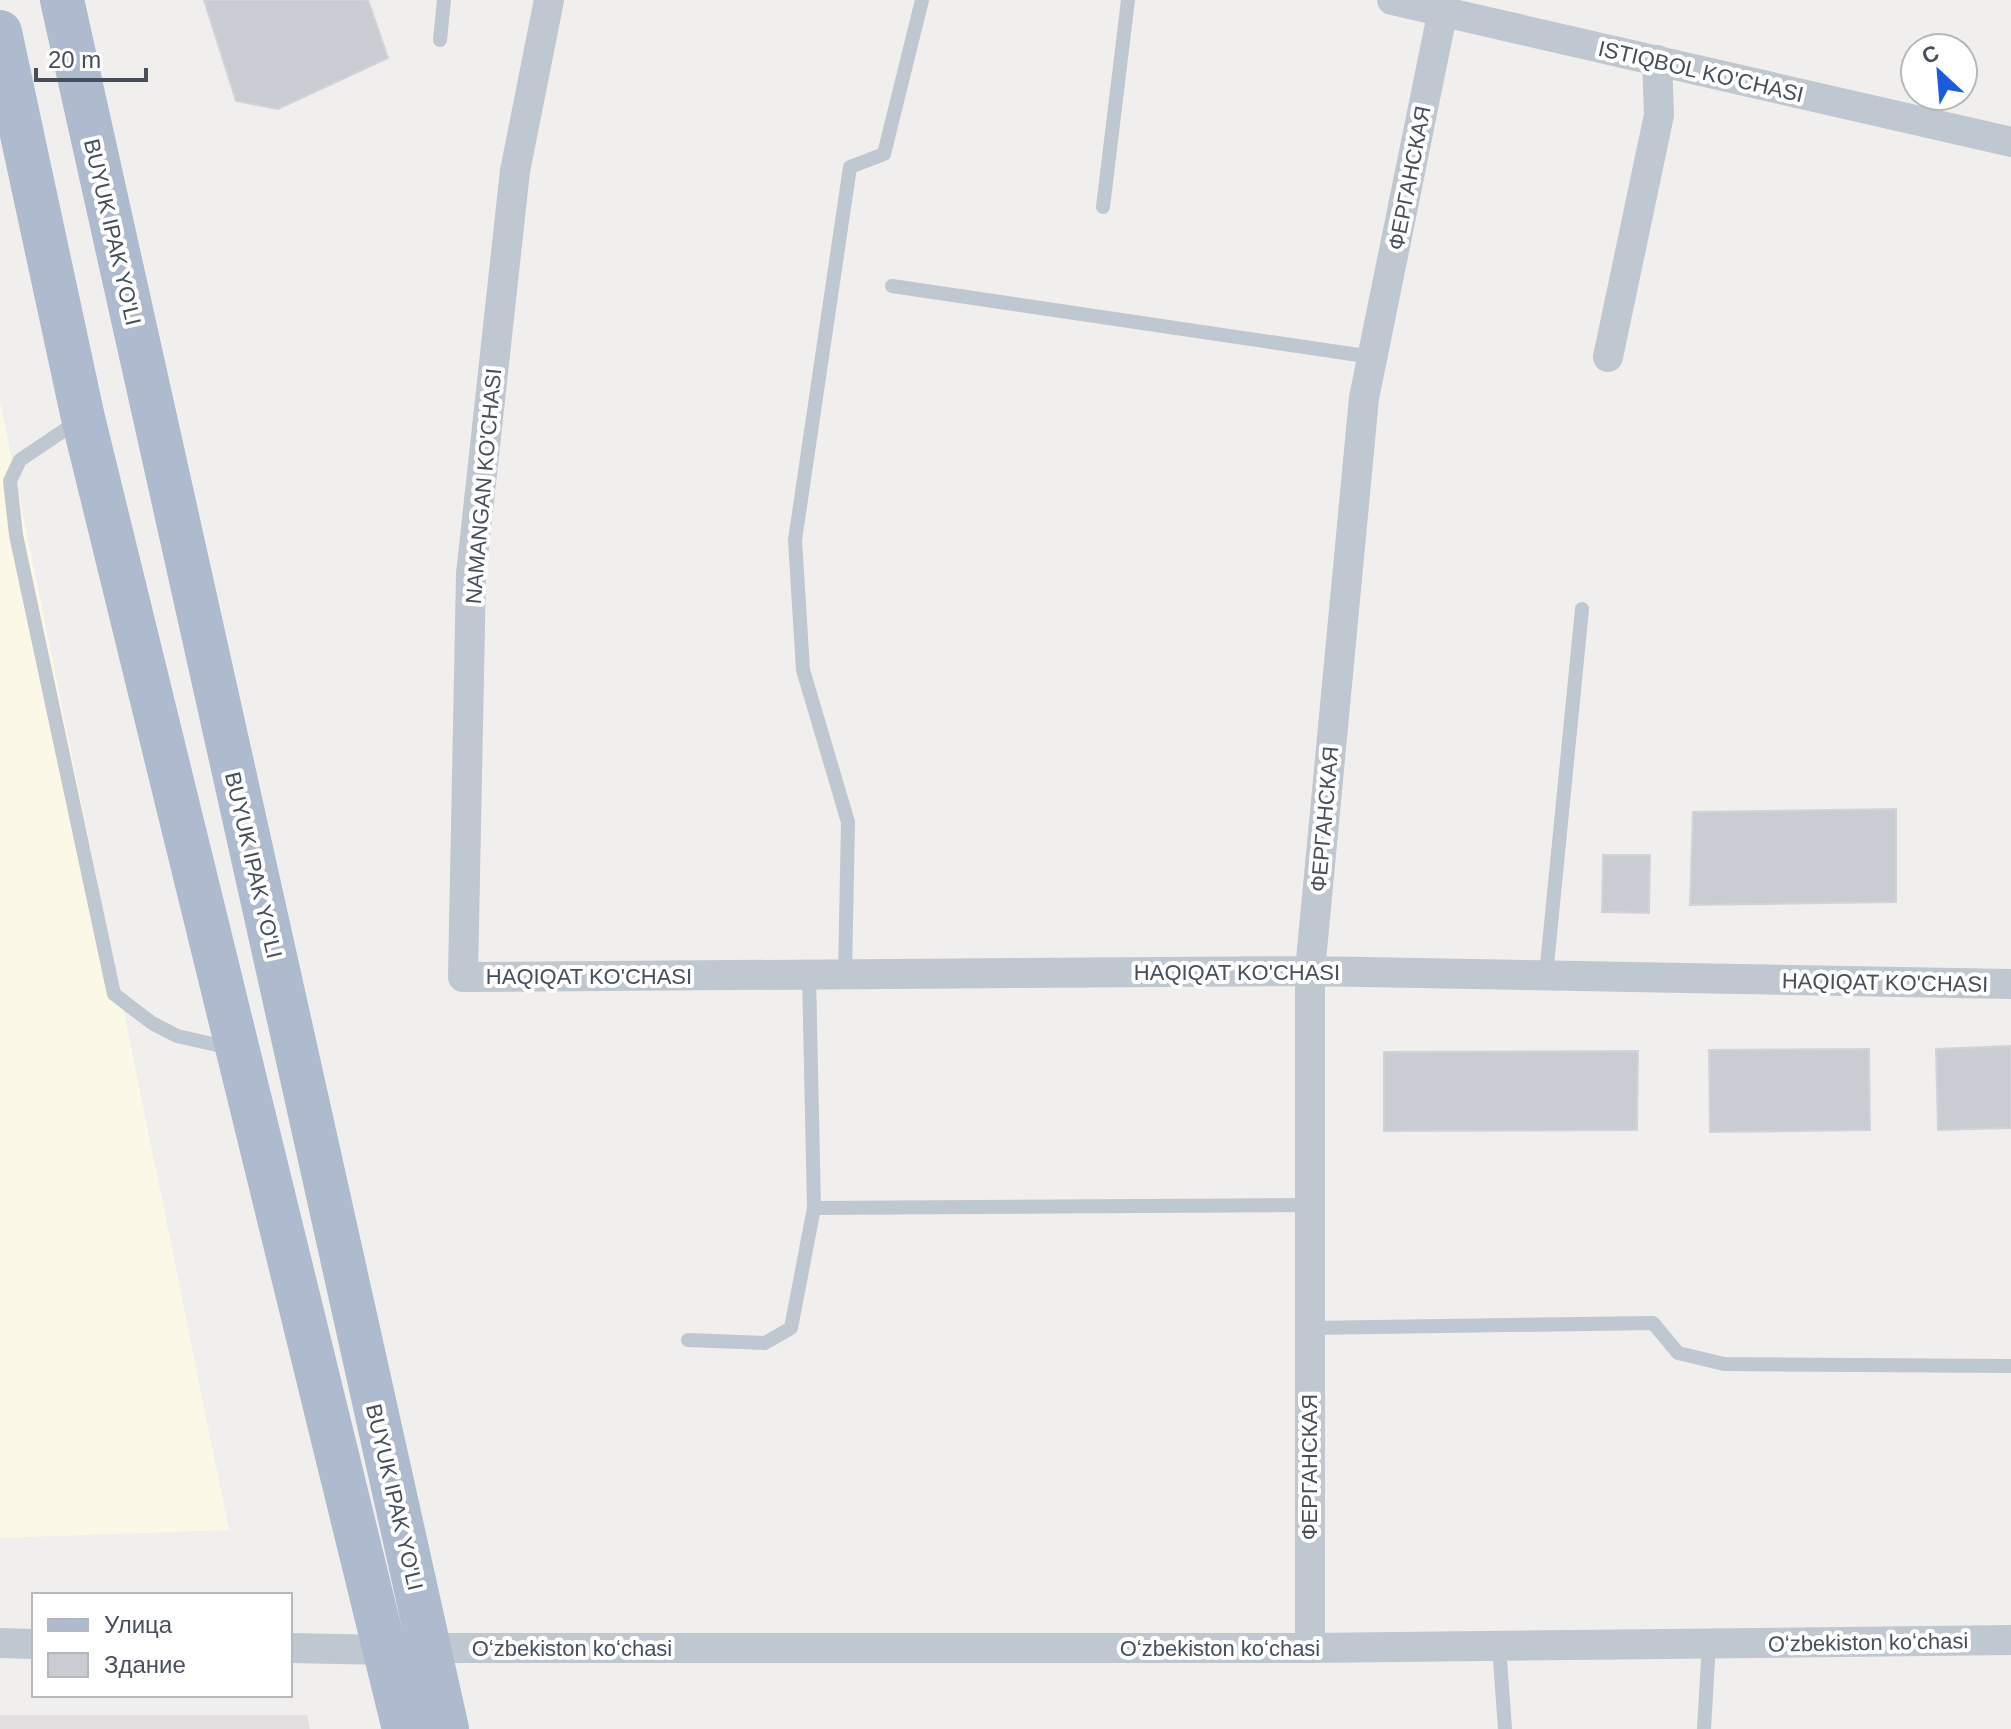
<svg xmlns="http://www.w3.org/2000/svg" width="2011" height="1729" font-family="Arial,sans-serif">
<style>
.commercial{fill:#fcf8e7}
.education{fill:#e2dfe0}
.building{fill:#caccd4;stroke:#d2d3da;stroke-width:2}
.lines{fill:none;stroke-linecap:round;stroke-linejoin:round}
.lane{stroke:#bfc7d0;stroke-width:14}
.street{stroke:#bfc7d0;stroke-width:30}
.primary{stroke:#aebacd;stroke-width:44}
.labels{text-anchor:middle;stroke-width:8;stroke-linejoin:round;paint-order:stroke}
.street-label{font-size:22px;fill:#464f5b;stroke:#fff}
</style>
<rect width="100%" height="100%" fill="#f1eeee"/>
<path class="commercial" d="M0 401 229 1530 0 1538Z"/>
<path class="education" d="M0 1715H307L310 1729H0Z"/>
<path class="building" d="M204 0H368L388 58 278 109 236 101Z
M1896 809V902L1690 905 1693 812Z
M1603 855H1650L1649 913 1602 912Z
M2011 1046V1128L1938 1130 1936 1049Z
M1869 1049 1870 1130 1710 1132 1709 1050Z
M1638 1051 1637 1130 1384 1131V1052Z"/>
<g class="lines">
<path class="lane" d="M440 40 444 0
M1103 207 1128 0
M892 286 1372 357
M78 421 20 460 10 481 16 535 114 994 152 1023 177 1036 230 1048
M845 974 848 822 803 670 795 540 850 167 884 154 922 0
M1546 975 1582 609
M814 1208 1309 1205
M1309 1328 1653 1323 1678 1353 1724 1364 2011 1366
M688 1340 765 1343 791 1328 814 1208 809 975
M1499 1646 1505 1729
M1704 1729 1709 1643"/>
<path class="street" d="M549 0 515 171 471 574 463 977 1310 971 2011 984
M1392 0 2011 142
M1608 357 1659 115 1657 60
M0 1643 34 1644
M290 1648 386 1650
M429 1648H1310L2011 1640
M1310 1648V971L1364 398 1445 0"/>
<path class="primary" d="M62 0 447 1729
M0 32 83 418 404 1729"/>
</g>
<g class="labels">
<g class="street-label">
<text transform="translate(1701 71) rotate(13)" y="8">ISTIQBOL KO'CHASI</text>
<text transform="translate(1409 178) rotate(-79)" y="8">ФЕРГАНСКАЯ</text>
<text transform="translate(113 232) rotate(77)" y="8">BUYUK IPAK YO'LI</text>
<text transform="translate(483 486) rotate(-85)" y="8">NAMANGAN KO'CHASI</text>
<text transform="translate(1324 819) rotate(-85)" y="8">ФЕРГАНСКАЯ</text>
<text transform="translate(254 865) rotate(77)" y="8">BUYUK IPAK YO'LI</text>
<text x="1237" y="980">HAQIQAT KO'CHASI</text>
<text x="589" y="984">HAQIQAT KO'CHASI</text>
<text transform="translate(1885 982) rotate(1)" y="8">HAQIQAT KO'CHASI</text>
<text transform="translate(1309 1467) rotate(-90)" y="8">ФЕРГАНСКАЯ</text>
<text transform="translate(395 1497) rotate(77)" y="8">BUYUK IPAK YO'LI</text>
<text transform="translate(1868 1642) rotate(-1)" y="8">Oʻzbekiston koʻchasi</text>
<text x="572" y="1656">Oʻzbekiston koʻchasi</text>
<text x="1220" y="1656">Oʻzbekiston koʻchasi</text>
</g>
</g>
<rect x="32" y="1593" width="260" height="104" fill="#ffffff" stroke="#b5b9bd" stroke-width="2"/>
<rect x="48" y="1619" width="40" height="12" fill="#aebacd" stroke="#b5b9bd" stroke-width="2"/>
<text x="104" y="1633" font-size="24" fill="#464f5b">Улица</text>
<rect x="48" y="1653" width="40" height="24" fill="#caccd4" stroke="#b5b9bd" stroke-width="2"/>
<text x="104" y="1673" font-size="24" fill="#464f5b">Здание</text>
<g transform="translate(1939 72) rotate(334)"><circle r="38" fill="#ffffff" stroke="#b5b9bd" stroke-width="2"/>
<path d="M0-6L14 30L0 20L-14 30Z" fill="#1b5cde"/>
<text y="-12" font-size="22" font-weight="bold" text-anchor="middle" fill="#464f5b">С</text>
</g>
<path d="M36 68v12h110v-12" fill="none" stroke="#464f5b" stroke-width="4"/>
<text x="48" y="68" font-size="24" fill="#464f5b" stroke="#ffffff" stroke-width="6" paint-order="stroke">20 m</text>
</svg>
